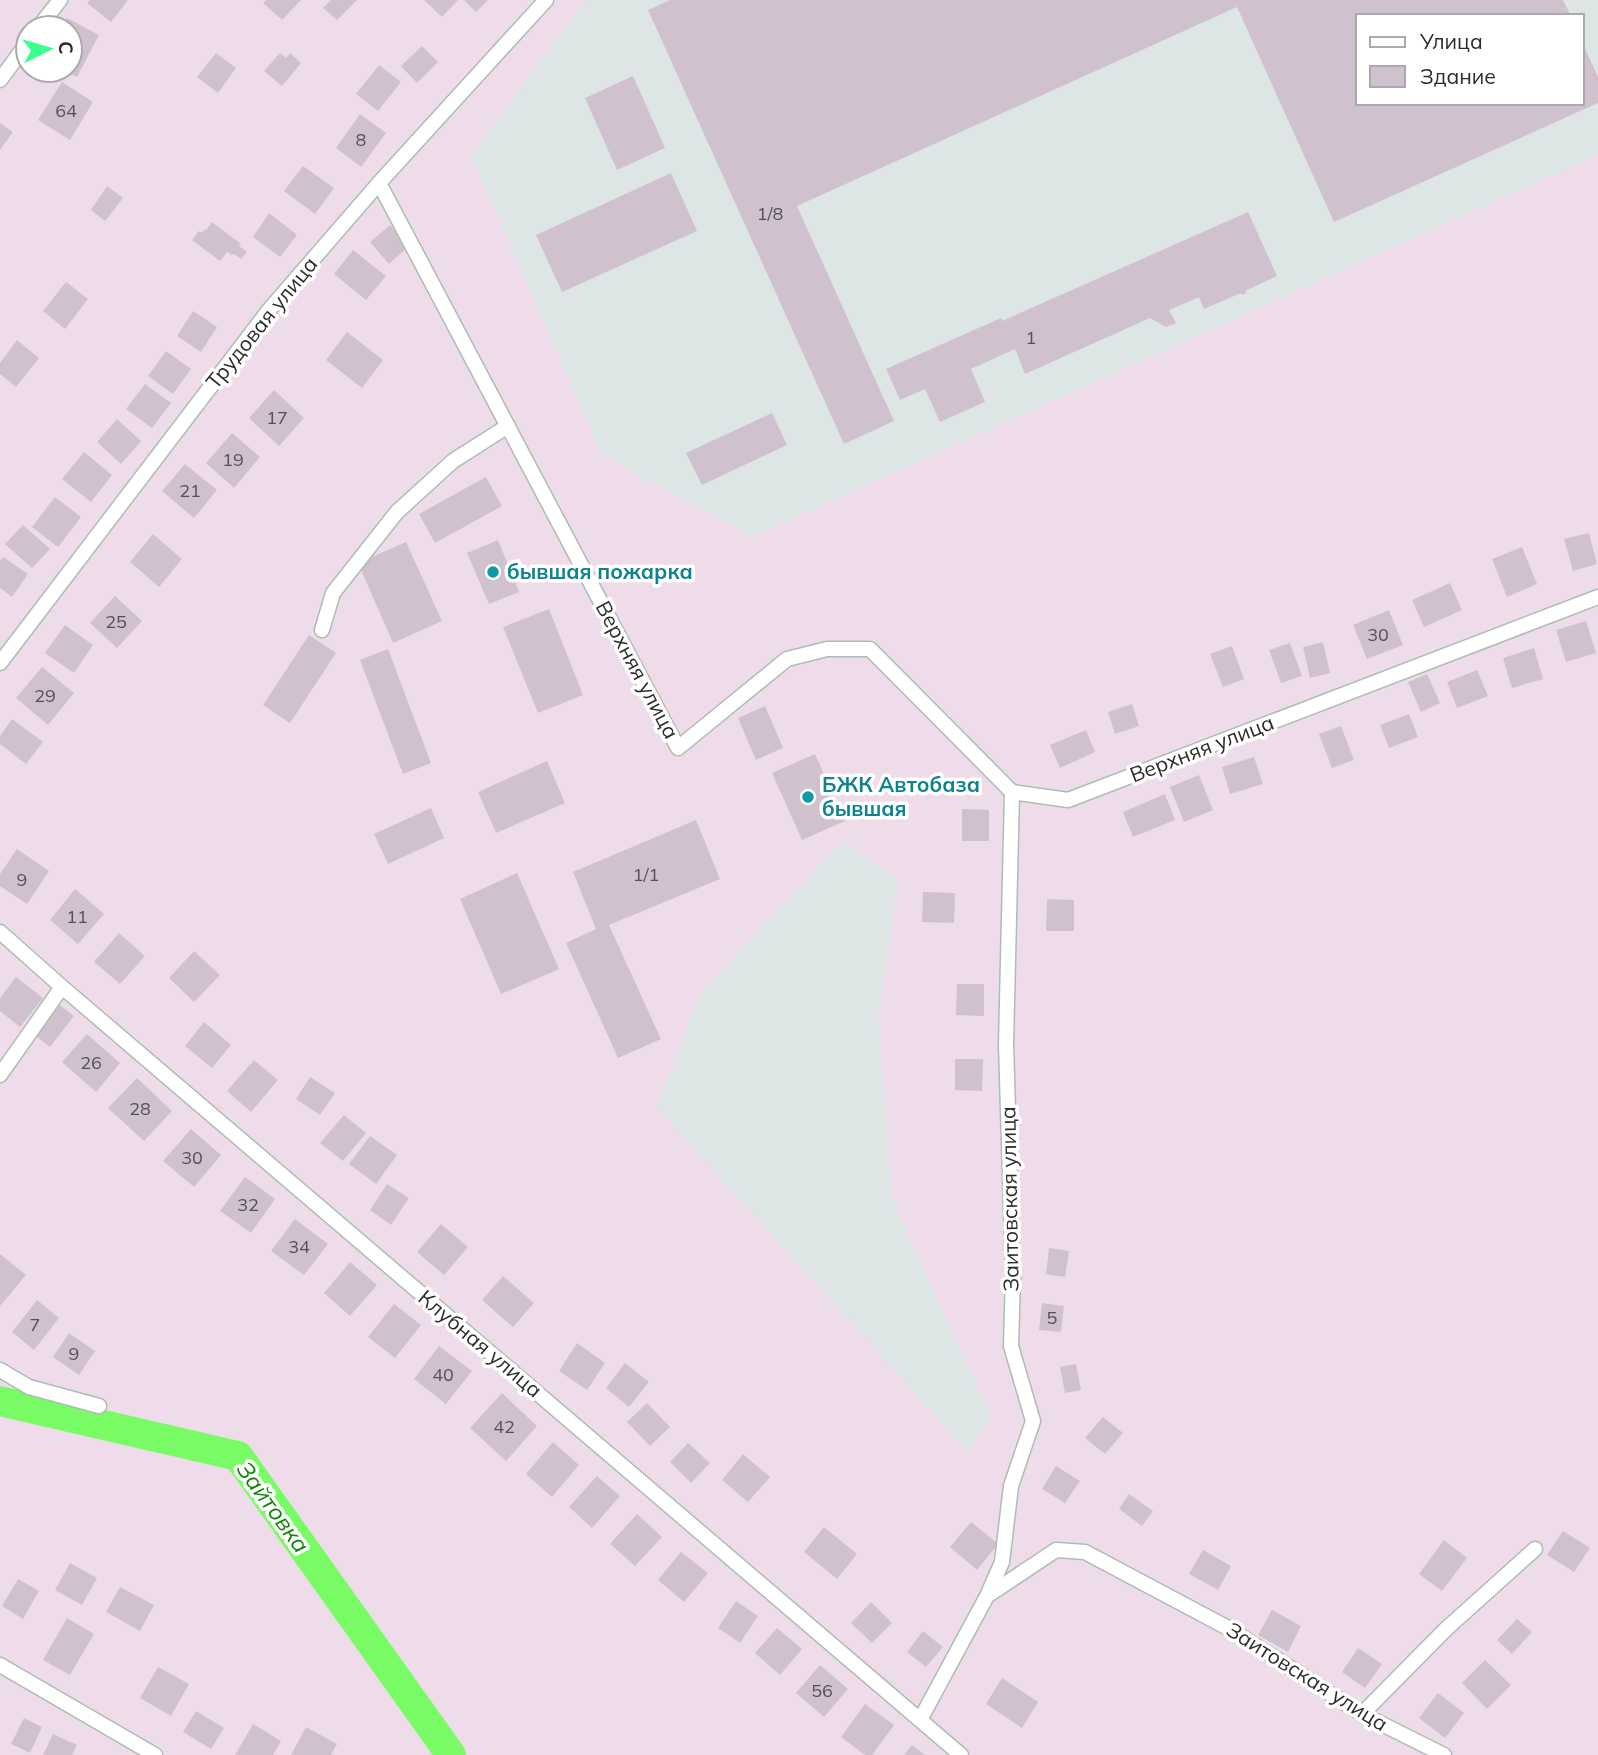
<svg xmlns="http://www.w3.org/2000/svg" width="1598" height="1755" font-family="Mulish,sans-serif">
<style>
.industrial{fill:#dde6e5;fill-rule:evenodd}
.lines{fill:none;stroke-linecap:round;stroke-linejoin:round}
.river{stroke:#79fb65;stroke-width:30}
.building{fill:#d0c1ce}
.minor-casing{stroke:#acbdb4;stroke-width:17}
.minor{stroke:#fff;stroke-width:14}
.culture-dot{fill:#0f9aa8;stroke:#fff;stroke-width:2.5}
.labels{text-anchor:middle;stroke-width:7;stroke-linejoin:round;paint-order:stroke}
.number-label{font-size:18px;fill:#545054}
.street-label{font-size:21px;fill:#2b2b2b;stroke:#fff}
.culture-label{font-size:21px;font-weight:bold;fill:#0d838f;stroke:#fff;text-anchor:start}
.water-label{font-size:23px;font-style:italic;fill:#0b8404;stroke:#fff}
</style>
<rect width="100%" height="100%" fill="#efdceb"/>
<path class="industrial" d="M587 0H1598V155L752 537 602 455 471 156 562 31ZM1358 16H1582V103H1358Z
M844 840 898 880 878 1019 892 1199 991 1418 968 1452 656 1107 701 992Z"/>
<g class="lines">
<path class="river" d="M0 1401 238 1456 451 1755"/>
</g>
<path class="building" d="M90 0H128L111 22 87 3Z
M266 0H301L282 20 263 3Z
M331 0H357L337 20 323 8Z
M424 0H458L442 17Z
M464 0H488L476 12Z
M670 0H1563L1571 16H1358V103H1582V42L1598 77V103L1334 222 1237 7 797 206 894 421 844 444 648 10Z
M67 18 99 35 77 77 63 70H70V28H61Z
M422 46 438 62 417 83 401 66Z
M216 53 236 68 218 93 197 77Z
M280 53 286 58 290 53 301 63 282 86 264 71Z
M379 65 401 82 378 111 356 94Z
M633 76 665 148 617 170 585 98Z
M62 82 93 102 70 140 38 120Z
M360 114 386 133 361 167 336 148Z
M0 123 13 132 0 150Z
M303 166 334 188 315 214 284 191Z
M671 173 697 231 562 292 536 235Z
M107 186 123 198 105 221 91 210Z
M1248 212 1277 276 1245 291 1247 293 1242 295 1241 293 1204 309 1199 297 1169 310 1176 323 1166 327 1150 318 1025 374 1015 349 971 369 985 402 940 422 925 389 900 400 886 369 1001 318 1002 321Z
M269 213 297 235 280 257 253 237Z
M212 222 241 244 239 246 247 252 241 259 234 254 232 255 227 252 220 261 192 240 199 231 202 233 205 229 206 230Z
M390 225 408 247 389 264 370 242Z
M353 250 386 276 366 300 334 274Z
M66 282 88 299 65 329 43 311Z
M193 311 217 327 201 352 177 336Z
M347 332 383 360 362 388 326 360Z
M17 340 39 358 16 387 0 374V363Z
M166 351 191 369 173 394 148 376Z
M145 384 171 403 152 428 126 409Z
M274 390 304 418 279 446 249 418Z
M772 413 787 445 702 485 686 453Z
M117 419 141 441 121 464 97 442Z
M232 433 260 457 234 488 206 463Z
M84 452 112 475 91 502 62 479Z
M185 464 217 490 194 518 162 491Z
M486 477 502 506 435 543 419 514Z
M55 497 81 517 58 547 32 527Z
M23 525 50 549 32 568 5 544Z
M1589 533 1597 564 1573 571 1564 539Z
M153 534 182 559 159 587 130 562Z
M498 540 519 592 489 604 467 553Z
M406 542 442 621 393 643 358 563Z
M1522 547 1537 584 1507 597 1492 559Z
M3 557 28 574 12 597 0 588V561Z
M1450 583 1462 610 1424 627 1412 600Z
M115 596 142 621 117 648 90 623Z
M549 609 583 695 538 713 503 627Z
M1389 610 1403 645 1367 659 1353 625Z
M1586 621 1596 653 1566 662 1556 630Z
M65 625 93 645 74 673 45 653Z
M309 635 336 653 290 723 263 705Z
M1323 642 1330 673 1310 678 1303 647Z
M1290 643 1302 676 1281 683 1269 650Z
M1232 646 1244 679 1223 687 1210 654Z
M1534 648 1543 679 1512 688 1503 658Z
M388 649 431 763 403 774 360 660Z
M42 667 74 693 48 725 16 698Z
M1477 670 1488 696 1457 708 1447 682Z
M1427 674 1440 703 1421 712 1408 682Z
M1132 704 1139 726 1115 734 1108 712Z
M765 706 783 748 756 760 738 718Z
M1409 714 1418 737 1389 748 1380 725Z
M12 719 43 742 26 764 0 744V736Z
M1341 726 1354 760 1332 768 1319 734Z
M1086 730 1095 752 1060 768 1050 745Z
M815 754 845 821 802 840 772 773Z
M1254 757 1263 784 1230 794 1222 767Z
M547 761 565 803 496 833 478 792Z
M1199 775 1213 810 1184 822 1170 787Z
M1165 794 1175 820 1133 837 1123 812Z
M431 808 444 838 388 864 374 834Z
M962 809 989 810V841H962Z
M696 820 720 879 609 925 661 1039 618 1058 566 943 596 929 573 872Z
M17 849 49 871 27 904 0 886V874Z
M517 873 559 969 501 994 460 899Z
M75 889 104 914 78 944 50 920Z
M923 892 955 893 954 923 922 922Z
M1047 899 1074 900V931H1046Z
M119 933 145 956 120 984 94 962Z
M194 951 220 975 194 1002 169 978Z
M16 977 43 998 20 1027 0 1011V998Z
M957 984H984V1016L956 1015Z
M56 1002 74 1016 50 1047 32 1033Z
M204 1022 231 1045 212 1068 185 1046Z
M87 1034 120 1063 96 1092 62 1062Z
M955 1059H983L982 1091 955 1090Z
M254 1060 278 1080 251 1112 227 1091Z
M310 1077 335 1093 320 1115 296 1099Z
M137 1078 172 1111 144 1141 108 1108Z
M344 1115 366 1133 343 1161 320 1143Z
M191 1129 221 1155 194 1187 163 1161Z
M370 1136 397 1155 376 1184 349 1164Z
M245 1177 275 1199 251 1233 220 1211Z
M387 1184 409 1198 391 1225 370 1210Z
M295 1219 328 1244 304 1275 271 1251Z
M441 1224 468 1247 444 1275 417 1252Z
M1049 1248 1069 1251 1065 1277 1046 1274Z
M0 1254 26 1275 0 1306Z
M350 1262 377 1285 350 1316 324 1293Z
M503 1276 534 1303 513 1327 482 1300Z
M37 1300 59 1318 34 1350 12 1332Z
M1042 1303 1064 1306 1061 1332 1039 1330Z
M394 1304 421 1325 395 1358 368 1337Z
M69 1333 95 1351 79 1375 53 1357Z
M577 1343 605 1363 587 1390 559 1371Z
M439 1346 472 1371 446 1404 414 1379Z
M625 1363 649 1382 629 1407 606 1388Z
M1076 1364 1081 1390 1065 1393 1060 1367Z
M502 1393 537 1426 506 1461 470 1428Z
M647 1403 670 1427 650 1446 627 1422Z
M1103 1417 1123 1433 1105 1454 1085 1438Z
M553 1442 579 1465 552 1497 526 1474Z
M688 1443 710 1463 691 1483 670 1462Z
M743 1454 770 1477 748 1502 722 1480Z
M1056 1466 1080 1481 1065 1503 1042 1489Z
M597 1476 620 1496 592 1528 569 1507Z
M1129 1494 1153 1511 1142 1526 1119 1509Z
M637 1514 662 1537 635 1566 610 1544Z
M971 1522 998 1544 977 1570 950 1547Z
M824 1527 857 1554 837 1579 804 1552Z
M1563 1531 1590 1548 1574 1572 1547 1555Z
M1444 1540 1467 1558 1442 1591 1419 1574Z
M1203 1550 1231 1566 1218 1590 1189 1574Z
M681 1552 708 1573 684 1602 658 1580Z
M70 1563 97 1578 82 1605 55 1590Z
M18 1579 39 1591 23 1619 2 1606Z
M120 1587 154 1605 140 1631 106 1612Z
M736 1601 758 1616 740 1643 718 1628Z
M871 1602 892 1623 872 1643 851 1623Z
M1272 1610 1301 1626 1288 1652 1258 1635Z
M67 1618 94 1634 70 1675 43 1660Z
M1517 1619 1532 1632 1512 1654 1497 1640Z
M777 1628 802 1649 780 1675 755 1653Z
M923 1631 943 1647 926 1667 907 1652Z
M1358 1648 1382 1664 1365 1688 1342 1672Z
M1485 1660 1511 1685 1487 1709 1462 1683Z
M820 1665 848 1689 824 1717 796 1693Z
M158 1667 189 1684 171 1716 140 1698Z
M1002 1678 1038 1702 1022 1728 986 1704Z
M1438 1693 1464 1713 1445 1738 1419 1718Z
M865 1704 894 1725 872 1755H865L841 1737Z
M196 1711 224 1728 211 1749 183 1732Z
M24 1718 42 1727 30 1753 11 1744Z
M253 1724 281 1741 273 1755H235Z
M306 1727 337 1744 331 1755H291Z
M53 1734 77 1745 72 1755H43Z
M912 1745 925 1755H904Z"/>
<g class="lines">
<defs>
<path id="minor" d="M38 28 60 0
M0 80 28 42
M379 183 678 748 787 659 827 649H870L1012 792 1068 800 1598 597
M322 630 333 593 397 512 453 461 508 426
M0 663 269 310 379 183 546 0
M0 932 62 987 961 1755
M0 1075 62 987
M0 1370 29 1387 99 1406
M987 1596 1002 1562 1011 1486 1033 1421 1011 1346 1013 1276 1006 1044 1012 792
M0 1665 155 1755
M1362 1714 1446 1629 1535 1549
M920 1720 987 1596 1056 1550 1085 1552 1228 1628 1362 1714 1444 1755"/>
</defs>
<use href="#minor" class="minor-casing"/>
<use href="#minor" class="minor"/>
</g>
<g class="culture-dot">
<circle cx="493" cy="572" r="7"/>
<circle cx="808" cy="797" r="7"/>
</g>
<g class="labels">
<g class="number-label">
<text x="66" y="117">64</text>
<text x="361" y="146">8</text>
<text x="770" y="220">1/8</text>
<text x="1031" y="344">1</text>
<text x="277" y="424">17</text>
<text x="233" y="466">19</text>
<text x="190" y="497">21</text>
<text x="116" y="628">25</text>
<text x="1378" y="641">30</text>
<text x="45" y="702">29</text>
<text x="646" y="881">1/1</text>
<text x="22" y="886">9</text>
<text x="77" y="923">11</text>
<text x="91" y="1069">26</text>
<text x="140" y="1115">28</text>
<text x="192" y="1164">30</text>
<text x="248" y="1211">32</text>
<text x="299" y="1253">34</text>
<text x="1052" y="1324">5</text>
<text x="35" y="1331">7</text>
<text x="74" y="1360">9</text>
<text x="443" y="1381">40</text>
<text x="504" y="1433">42</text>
<text x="822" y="1697">56</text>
</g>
<g class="street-label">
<text transform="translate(262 323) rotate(-51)" y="7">Трудовая улица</text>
<text transform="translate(637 670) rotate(62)" y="7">Верхняя улица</text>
<text transform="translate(1202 749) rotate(-21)" y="7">Верхняя улица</text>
<text transform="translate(1010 1199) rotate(-91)" y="7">Заитовская улица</text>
<text transform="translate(480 1344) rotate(40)" y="7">Клубная улица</text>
<text transform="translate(1307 1677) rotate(32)" y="7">Заитовская улица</text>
</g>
<g class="culture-label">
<text x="507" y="579">бывшая пожарка</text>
<text x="822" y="792">БЖК Автобаза<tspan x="822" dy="24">бывшая</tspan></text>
</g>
<g class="water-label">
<text transform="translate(273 1507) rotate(54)" y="8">Зайтовка</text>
</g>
</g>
<rect x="1356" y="14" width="228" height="91" fill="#ffffff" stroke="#aaaaaa" stroke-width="2"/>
<rect x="1370" y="37" width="35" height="10" fill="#ffffff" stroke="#aaaaaa" stroke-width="2"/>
<text x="1420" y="49" font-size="21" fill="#2b2b2b">Улица</text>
<rect x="1370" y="66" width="35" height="21" fill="#d0c1ce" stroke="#aaaaaa" stroke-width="2"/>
<text x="1420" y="84" font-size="21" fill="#2b2b2b">Здание</text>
<g transform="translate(49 49) rotate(85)"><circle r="33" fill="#ffffff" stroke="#aaaaaa" stroke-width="2"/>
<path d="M0-5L12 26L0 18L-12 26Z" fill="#39ff8b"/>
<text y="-10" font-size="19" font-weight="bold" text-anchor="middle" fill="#2b2b2b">С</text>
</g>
</svg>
